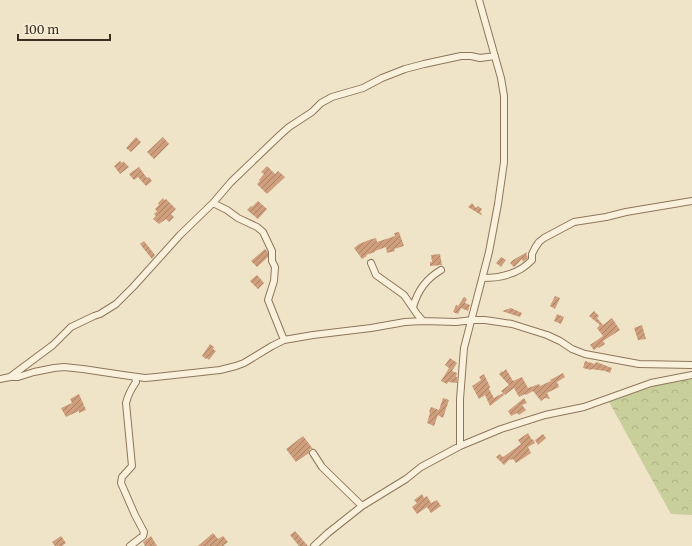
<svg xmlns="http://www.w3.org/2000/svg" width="692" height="546" font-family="Merriweather,serif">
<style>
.forest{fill:url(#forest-crowns)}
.building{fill:url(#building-hatch)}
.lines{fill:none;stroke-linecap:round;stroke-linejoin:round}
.street-casing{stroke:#8d765c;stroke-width:8}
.street{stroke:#faf1dc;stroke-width:6}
</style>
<defs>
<pattern id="forest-crowns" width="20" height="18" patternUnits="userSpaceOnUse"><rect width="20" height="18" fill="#c9cf9b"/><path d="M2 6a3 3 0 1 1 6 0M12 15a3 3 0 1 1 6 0" fill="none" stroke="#aeb285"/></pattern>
<pattern id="building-hatch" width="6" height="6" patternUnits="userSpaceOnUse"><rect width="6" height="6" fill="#cf9f7d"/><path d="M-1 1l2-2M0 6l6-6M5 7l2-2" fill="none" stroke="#a98266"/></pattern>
</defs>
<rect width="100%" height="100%" fill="#f0e4c8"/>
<path class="forest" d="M692 379V515L671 514 609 402 658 385Z"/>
<path class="building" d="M136 137 141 142 131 152 126 148Z
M163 137 169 144 154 159 147 152Z
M120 161 122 163 123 161 129 167 120 174 114 166Z
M267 166 275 174 278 171 285 177 267 194 257 184 260 181 259 180 264 174 261 172Z
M139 167 147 178 149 177 152 181 146 186 138 177 134 180 129 174Z
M163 198 164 200 166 199 176 209 171 214 174 217 169 222 166 219 159 224 153 219 156 216 154 214 157 211 155 209 159 205 158 203Z
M258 201 267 209 258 219 247 210 251 206 252 207Z
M472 203 476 208 478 206 482 209 480 212 482 214 481 215 468 207Z
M399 232 404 246 394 249 395 251 387 253 386 247 375 251V252L366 255 367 256 362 259 354 248 359 244 369 240 376 238 377 242 395 236 394 233Z
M144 241 155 255 152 259 140 244Z
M265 249 268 252V257L257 267 251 261Z
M527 252V253L526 254 528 258 523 262 522 259 514 267 510 263 513 260Z
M440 254 442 265 430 266V262H432L431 255Z
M501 257 506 260 501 267 496 263Z
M257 275 264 283 258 289 250 281Z
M555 296 560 298 555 309 550 306Z
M464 297 467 299 465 303 470 305 468 311 461 308 458 314 453 312 456 305 458 306Z
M511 308 522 313 520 317 502 311Z
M594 311 599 316 597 318 603 325 612 318 620 330 603 341 605 344 599 348 598 347 594 350 590 345 603 336 597 328 600 325 589 316Z
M557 314 564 317 561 324 554 321Z
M642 325 646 339 638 340 634 328Z
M210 344 214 347 213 349 216 351 209 360 207 358 206 359 202 356Z
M450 358 457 363 452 371 457 373 456 377H457V383L448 382 447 384 441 381 449 368 445 365Z
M585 361 595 364 596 362 599 363 612 368 610 373 605 371 591 369V370L583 368Z
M506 369 513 381 522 377 528 388 539 384 540 386 551 381 550 380 563 373 565 377 557 382 559 387 547 393 550 399 545 398 541 401 533 391 526 395 525 394 519 397 514 388 505 395 501 391 509 385 499 374 502 371 503 372Z
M484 374 490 387 489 389 494 398 503 393 504 395 490 406 485 395 479 399 472 386 481 380 479 377Z
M79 394 86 410 79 413V411L66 417 61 408 72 403 70 399Z
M443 398 449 400 443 418 438 415 434 426 427 423 430 413 429 412 431 407 439 410Z
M524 398 527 403 522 405 526 410 519 415 517 413 511 416 508 411Z
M528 433 532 440 533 439 535 443 528 447 531 453 516 463 513 459 511 460 510 459 504 465 496 457 500 454 503 457 521 444 518 440Z
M543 434 546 438 538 445 535 440Z
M303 436 313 449H310L309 453 296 462 286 449Z
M422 494 424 498 427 496 431 503 437 500 441 506 431 513 427 507 417 514 412 507 417 503 414 500Z
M295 531 308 546H299L290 535Z
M213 533 218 539 223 536 228 542 223 546H198Z
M61 536 66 543 62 546H55L52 542Z
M151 536 157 546H145L143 542Z"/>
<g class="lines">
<defs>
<path id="street" d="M213 203 227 210 238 218 257 227 263 232 272 251V261L275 267 274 281 268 300 284 340
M371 263 376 275 404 295 417 314 423 321
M483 278C502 278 519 274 532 260V254L535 248 539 242 544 238 574 222 606 217 626 212 692 201
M413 307C418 290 426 279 441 270
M10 377 53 345 71 327 94 316 100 314 116 304 134 286 180 235 213 203 231 182 280 135 289 127 312 112 321 103 332 97 363 88 382 78 405 69 424 64 461 56H471L480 58 495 56
M0 379 10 377H18L34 372 54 368 64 367 83 369 123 375 145 378 156 377 220 370 236 366 244 363 272 346 284 340 313 335 371 328 405 322 423 321 456 322 472 320H485L512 324 547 335 560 341 572 349 585 354 639 364 692 365
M460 446V399L464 348 489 252 498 204 504 162V96L501 78 479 0
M313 453 322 467 362 506
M130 546 143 536 144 532 135 515 121 483 122 477 132 466 126 403C128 395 131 389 136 382L135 377
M314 546 328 533 362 506 406 479 421 467 460 446 501 429 545 415 584 407 651 383 692 375"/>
</defs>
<use href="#street" class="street-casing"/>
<use href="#street" class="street"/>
</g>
<path d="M18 34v6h92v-6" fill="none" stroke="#3d2e20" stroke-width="2"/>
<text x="24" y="34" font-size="12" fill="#3d2e20" stroke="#f7eed8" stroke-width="3" paint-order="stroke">100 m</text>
</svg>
